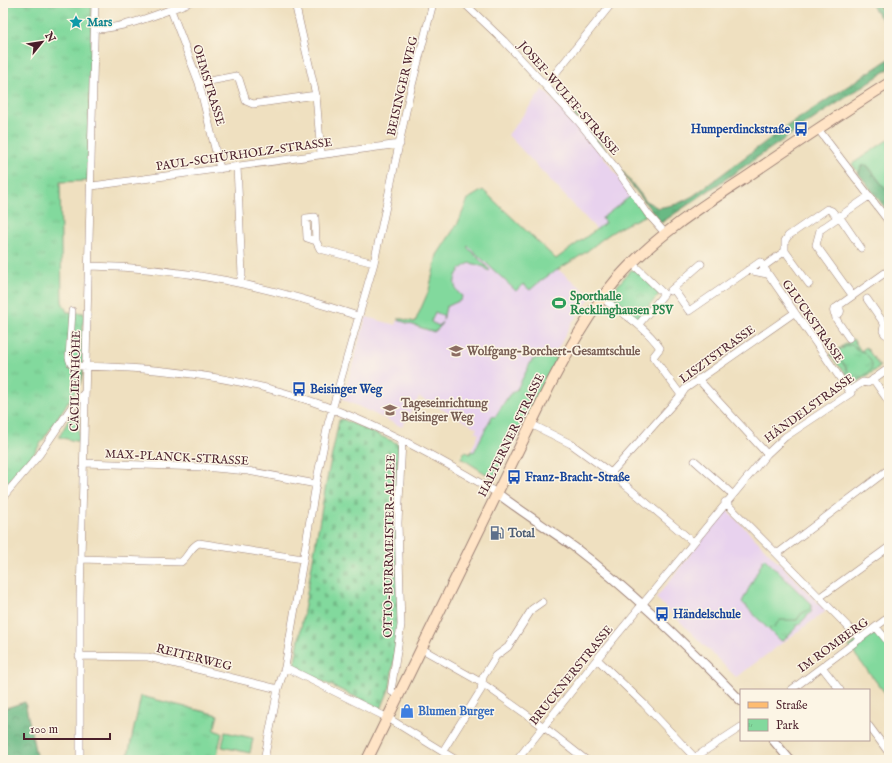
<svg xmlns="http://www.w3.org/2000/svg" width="892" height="763" font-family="'IM FELL English',serif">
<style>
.built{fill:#e8d2ee}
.grass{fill:#82d99d;stroke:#667c64}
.forest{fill:url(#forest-crowns);stroke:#5a6c58}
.cemetery{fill:url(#cemetery-stones);stroke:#667c64}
.park{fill:url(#park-tufts);stroke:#667c64}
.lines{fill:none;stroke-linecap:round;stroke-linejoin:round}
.minor-casing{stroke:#9c8076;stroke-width:8}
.tertiary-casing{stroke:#9c8076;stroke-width:10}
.secondary-casing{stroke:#9c8076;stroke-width:12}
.primary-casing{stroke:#9c8076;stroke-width:12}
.minor{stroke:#fff;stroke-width:7}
.tertiary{stroke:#fff;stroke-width:8}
.secondary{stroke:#ffe4c6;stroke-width:10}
.primary{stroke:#febc70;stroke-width:11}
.labels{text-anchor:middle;stroke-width:3;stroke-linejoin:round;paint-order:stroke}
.culture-label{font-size:12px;font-weight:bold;fill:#0d838f;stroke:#fcf5e5;text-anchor:start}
.street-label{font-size:12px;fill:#4a1f2b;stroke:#fcf5e5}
.transit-label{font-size:12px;font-weight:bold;fill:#164399;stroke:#fcf5e5;text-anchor:start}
.leisure-label{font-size:12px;font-weight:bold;fill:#27864d;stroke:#fcf5e5;text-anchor:start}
.education-label{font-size:12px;font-weight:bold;fill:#785e54;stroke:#fcf5e5;text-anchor:start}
.service-label{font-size:12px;font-weight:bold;fill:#4e5e75;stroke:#fcf5e5;text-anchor:start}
.shop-label{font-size:12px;font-weight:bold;fill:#366cbe;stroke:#fcf5e5;text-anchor:start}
</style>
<defs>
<pattern id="forest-crowns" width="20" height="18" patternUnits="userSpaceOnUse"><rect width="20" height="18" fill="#69b984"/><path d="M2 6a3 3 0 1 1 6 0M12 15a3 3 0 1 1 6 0" fill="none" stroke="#58966c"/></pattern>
<pattern id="cemetery-stones" width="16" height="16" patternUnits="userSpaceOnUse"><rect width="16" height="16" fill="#82d99d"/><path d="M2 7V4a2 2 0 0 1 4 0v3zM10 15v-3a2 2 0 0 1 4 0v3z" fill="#72ba87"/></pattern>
<pattern id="park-tufts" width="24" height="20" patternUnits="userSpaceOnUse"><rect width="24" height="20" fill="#82d99d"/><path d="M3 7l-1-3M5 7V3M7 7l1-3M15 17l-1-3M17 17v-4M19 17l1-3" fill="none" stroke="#72ba87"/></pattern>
</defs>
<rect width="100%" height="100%" fill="#fcf5e5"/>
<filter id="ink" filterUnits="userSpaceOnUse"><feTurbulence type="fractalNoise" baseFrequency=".025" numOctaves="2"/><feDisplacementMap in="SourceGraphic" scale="8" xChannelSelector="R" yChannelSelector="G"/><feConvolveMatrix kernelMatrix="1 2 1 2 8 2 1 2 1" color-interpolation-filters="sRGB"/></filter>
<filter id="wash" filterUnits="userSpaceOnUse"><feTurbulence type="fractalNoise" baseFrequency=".012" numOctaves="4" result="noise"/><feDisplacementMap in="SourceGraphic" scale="16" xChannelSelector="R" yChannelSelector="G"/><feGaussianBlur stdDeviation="0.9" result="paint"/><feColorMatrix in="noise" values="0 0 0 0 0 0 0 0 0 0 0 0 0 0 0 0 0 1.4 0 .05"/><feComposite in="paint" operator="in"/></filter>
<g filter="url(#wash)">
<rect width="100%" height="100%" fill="#efe0c0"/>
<path class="built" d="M543 89 597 148 632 195 602 218 606 223 597 230 508 135Z
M465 244 554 261 557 269 592 296 572 323 490 471 467 459 479 434 475 432 477 428 419 397 402 427 343 399 366 317 396 325 398 320 426 330Z
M726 509 826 611 736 677 656 598Z"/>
<path class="grass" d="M889 139V194L869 167 867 165 859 171V174L852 164Z
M483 190 556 259 605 223 602 218 632 195 646 215C634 221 619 227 608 235 599 241 592 248 583 254 565 266 546 275 530 290L523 284 516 291 468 246 467 247 490 270 489 271 484 267 471 263C456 267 448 286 462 296L461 300 446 307 443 320 444 316 435 312 431 322 439 326 442 322 439 328 434 332 398 320 399 318 415 322 429 290 437 255 458 223 468 199Z
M853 339 861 351 866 347 880 367 852 386 846 377 847 376 851 381 864 352H859L856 347 848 345 842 348 841 347Z
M839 348 841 349 833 355 838 356 848 371 846 374 830 355Z
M547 354 557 359 494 476 491 477 461 458 465 451 470 454 471 451 474 452 492 416 495 417 509 395 517 389 532 360Z
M72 414H79V442L59 437Z
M764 558 812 605 809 611 801 614 797 620C786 623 783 616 774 627L768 629 742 602Z
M876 627 889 644V698L849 647Z
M225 732 253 738 250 753 222 747Z"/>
<path class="forest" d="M870 3H875L889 12V29Z
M889 59V69C812 119 737 172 661 223L615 164 552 89V86L586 125 646 201 658 208 677 204 693 196 784 128Z
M867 165 889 194V213L859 174 861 166Z
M25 702 37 760H7L3 744V709Z"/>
<path class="cemetery" d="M342 419 399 444 396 494 399 622 390 687 381 709 294 668 326 484 339 420Z"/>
<path class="park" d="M3 3H92L88 181 60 182 62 302 67 312 84 313 82 338 83 372 80 384 33 455 3 488Z
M631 270H638L659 294 638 320 611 302 610 294Z
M848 345H853L859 352H864C881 369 868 375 851 381L846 374 848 370 838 356 832 355Z
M810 609 812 611 783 641 779 640 768 629 774 627 780 620H797L801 614Z
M141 696 218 715 214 730 222 733 216 760H127Z"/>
</g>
<g filter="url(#ink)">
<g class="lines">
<defs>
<path id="minor" d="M295 3 316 95 321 154
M464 3 504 41 579 122 614 166 648 214 665 233
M171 10 199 83 220 169
M95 29C127 28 158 14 188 3
M199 83 236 76 239 79 246 101 253 104 316 95
M546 85 612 3
M818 129 889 222
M237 167 240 228 242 275 240 282
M92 186 400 144
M839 216 861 248
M316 241 307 238 306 218 315 217 316 241 320 249 374 263
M785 251 809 284
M632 263 664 294 639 324
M90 266C184 267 269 287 358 316
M763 267 785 251V241L788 236 827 209 832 211 837 217
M748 270 767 274
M674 290 689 311 760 262 849 391
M670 291 701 264
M852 295 816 245 820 230 869 196
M602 298C624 315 644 325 660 348L653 357 681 395
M867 299 885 325
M837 307 889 270
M833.5 311a3.5 3.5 0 1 1 7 0a3.5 3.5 0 1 1-7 0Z
M72 311 69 358 71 364 80 366C143 367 205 373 266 388 349 408 425 450 497 493
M835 313 836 319 849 338
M889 324 884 326 883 331 885 334 889 336
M698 379 767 454
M873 379 889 402
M531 424 571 444 611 473 693 542
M695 461 732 494
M84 463 203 467 248 471 316 484
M611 473 681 395 685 389 794 313
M3 497 39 455 71 408 85 392
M725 502 777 554
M81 559 181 562C188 557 190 547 199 543L303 559
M820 597 889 547
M876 627 889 643
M860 639 777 554 889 469
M422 649 482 683 544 727 586 760
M79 656 148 657 278 689
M597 659 644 704 697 760
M285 667 388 718 456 760
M822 667 840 690
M791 690 889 617
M399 696 391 691 401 625 398 523 402 440
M869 726 889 753
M443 751 481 690 483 677 496 656 508 647 532 609 542 602
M80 760V598L95 3
M264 760 278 689 285 667 316 484 328 424 374 263 409 97 433 3
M517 760 597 659 767 454 785 437 851 393 849 391 863 382 868 383 889 368
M691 760 741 727"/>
<path id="tertiary" d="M497 493C522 512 549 529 574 547 634 593 689 647 741 701
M773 740 790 760"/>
<path id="secondary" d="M367 760 548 389C568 351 589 312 617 279 654 237 699 208 745 178 792 146 840 114 889 83"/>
<path id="primary" d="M888 3 889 4"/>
</defs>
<use href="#minor" class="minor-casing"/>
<use href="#tertiary" class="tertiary-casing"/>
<use href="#secondary" class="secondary-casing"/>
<use href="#primary" class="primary-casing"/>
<use href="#minor" class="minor"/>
<use href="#tertiary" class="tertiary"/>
<use href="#secondary" class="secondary"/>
<use href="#primary" class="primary"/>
</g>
</g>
<defs>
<symbol id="sight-bare" viewBox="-9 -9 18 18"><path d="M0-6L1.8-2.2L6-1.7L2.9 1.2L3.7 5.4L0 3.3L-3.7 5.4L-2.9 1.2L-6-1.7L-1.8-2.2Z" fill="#0f9aa8" stroke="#fcf5e5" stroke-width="2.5" paint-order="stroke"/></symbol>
<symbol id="bus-bare" viewBox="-9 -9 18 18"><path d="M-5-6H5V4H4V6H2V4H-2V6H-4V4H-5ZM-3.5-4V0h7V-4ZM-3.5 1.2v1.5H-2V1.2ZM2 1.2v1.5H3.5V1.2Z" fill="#1a4fb4" stroke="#fcf5e5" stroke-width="2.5" paint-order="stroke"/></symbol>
<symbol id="stadium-bare" viewBox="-9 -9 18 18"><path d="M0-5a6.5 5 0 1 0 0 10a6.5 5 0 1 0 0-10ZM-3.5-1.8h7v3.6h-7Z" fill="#2e9e5b" stroke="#fcf5e5" stroke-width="2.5" paint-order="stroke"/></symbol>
<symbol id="school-bare" viewBox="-9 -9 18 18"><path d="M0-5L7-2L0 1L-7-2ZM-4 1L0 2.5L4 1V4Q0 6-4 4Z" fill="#8d6e63" stroke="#fcf5e5" stroke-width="2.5" paint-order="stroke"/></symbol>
<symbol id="fuel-bare" viewBox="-9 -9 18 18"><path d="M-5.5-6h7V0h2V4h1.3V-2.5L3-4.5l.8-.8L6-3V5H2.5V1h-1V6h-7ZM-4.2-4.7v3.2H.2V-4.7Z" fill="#5c6f8a" stroke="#fcf5e5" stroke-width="2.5" paint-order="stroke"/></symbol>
<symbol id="shop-bare" viewBox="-9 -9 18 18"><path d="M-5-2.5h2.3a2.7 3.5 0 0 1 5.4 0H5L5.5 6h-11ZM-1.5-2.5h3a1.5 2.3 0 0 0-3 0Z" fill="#3f7fe0" stroke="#fcf5e5" stroke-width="2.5" paint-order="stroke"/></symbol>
</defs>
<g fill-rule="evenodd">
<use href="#sight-bare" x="66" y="12" width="20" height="20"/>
<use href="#bus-bare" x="791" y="119" width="20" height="20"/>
<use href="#stadium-bare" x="549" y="293" width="20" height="20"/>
<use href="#school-bare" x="446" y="341" width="20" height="20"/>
<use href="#bus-bare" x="289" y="379" width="20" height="20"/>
<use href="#school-bare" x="380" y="400" width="20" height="20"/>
<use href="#bus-bare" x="504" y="467" width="20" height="20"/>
<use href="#fuel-bare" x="487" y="523" width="20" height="20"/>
<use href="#bus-bare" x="652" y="604" width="20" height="20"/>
<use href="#shop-bare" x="397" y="701" width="20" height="20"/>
</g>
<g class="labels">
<g class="culture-label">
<text x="87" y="26">Mars</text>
</g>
<g class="street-label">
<text transform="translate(209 85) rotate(73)" y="4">OHMSTRASSE</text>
<text transform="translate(402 86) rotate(-77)" y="4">BEISINGER WEG</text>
<text transform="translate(569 98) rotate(49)" y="4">JOSEF-WULFF-STRASSE</text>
<text transform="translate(244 154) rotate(-8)" y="4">PAUL-SCHÜRHOLZ-STRASSE</text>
<text transform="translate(813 321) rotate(55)" y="4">GLUCKSTRASSE</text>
<text transform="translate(717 354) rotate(-36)" y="4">LISZTSTRASSE</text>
<text transform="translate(75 381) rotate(-89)" y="4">CÄCILIENHÖHE</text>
<text transform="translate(809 408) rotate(-36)" y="4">HÄNDELSTRASSE</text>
<text transform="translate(511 435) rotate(-64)" y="4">HALTERNER STRASSE</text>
<text transform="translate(177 457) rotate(3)" y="4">MAX-PLANCK-STRASSE</text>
<text transform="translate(389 546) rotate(-89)" y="4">OTTO-BURRMEISTER-ALLEE</text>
<text transform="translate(833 645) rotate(-36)" y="4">IM ROMBERG</text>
<text transform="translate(194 657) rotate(14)" y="4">REITERWEG</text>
<text transform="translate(571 675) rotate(-51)" y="4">BRUCKNERSTRASSE</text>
</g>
<g class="transit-label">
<text x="790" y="133" text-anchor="end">Humperdinckstraße</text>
<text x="310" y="393">Beisinger Weg</text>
<text x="525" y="481">Franz-Bracht-Straße</text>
<text x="673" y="618">Händelschule</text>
</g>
<g class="leisure-label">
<text x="570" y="300">Sporthalle<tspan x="570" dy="14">Recklinghausen PSV</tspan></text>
</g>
<g class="education-label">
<text x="467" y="355">Wolfgang-Borchert-Gesamtschule</text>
<text x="401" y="407">Tageseinrichtung<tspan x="401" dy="14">Beisinger Weg</tspan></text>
</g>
<g class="service-label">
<text x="508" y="537">Total</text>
</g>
<g class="shop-label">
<text x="418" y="715">Blumen Burger</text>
</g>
</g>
<rect width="892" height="763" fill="none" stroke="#fcf5e5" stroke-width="16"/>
<rect x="740" y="689" width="130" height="52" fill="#fcf5e5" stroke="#b59f9b"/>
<rect x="748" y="702" width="20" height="6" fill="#febc70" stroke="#b59f9b"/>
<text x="776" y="709" font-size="12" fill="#4a1f2b">Straße</text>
<rect x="748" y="719" width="20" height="12" fill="url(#park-tufts)" stroke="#b59f9b"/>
<text x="776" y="729" font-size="12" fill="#4a1f2b">Park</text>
<g transform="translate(42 42) rotate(60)" stroke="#fcf5e5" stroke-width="3" paint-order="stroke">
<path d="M0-3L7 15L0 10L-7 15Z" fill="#4a1f2b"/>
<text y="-6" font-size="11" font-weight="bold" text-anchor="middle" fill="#4a1f2b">N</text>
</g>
<path d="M24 733v6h86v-6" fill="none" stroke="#4a1f2b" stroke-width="2"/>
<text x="30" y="733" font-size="12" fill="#4a1f2b" stroke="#fcf5e5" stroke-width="3" paint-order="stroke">100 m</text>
</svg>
